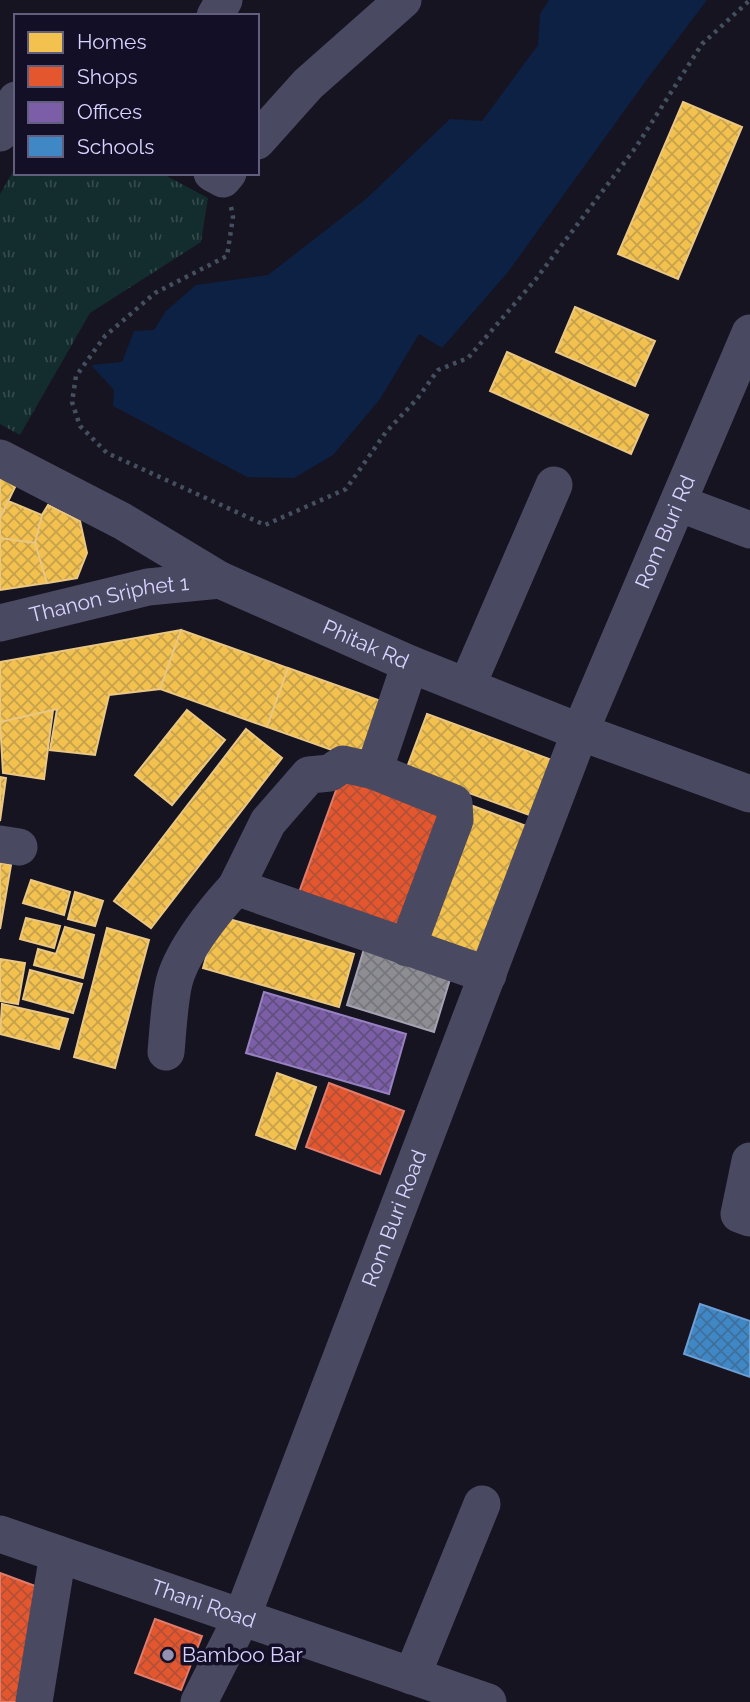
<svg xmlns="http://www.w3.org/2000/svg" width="750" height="1702" font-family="Raleway,sans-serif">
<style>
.park{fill:url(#park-tufts)}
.water{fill:#0d2144}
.homes{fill:url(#homes-cross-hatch);stroke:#eac783;stroke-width:2}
.shops{fill:url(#shops-cross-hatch);stroke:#e17c6d;stroke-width:2}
.offices{fill:url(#offices-cross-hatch);stroke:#9781c1;stroke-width:2}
.schools{fill:url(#schools-cross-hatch);stroke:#6d9fd6;stroke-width:2}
.industry{fill:url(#industry-cross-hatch);stroke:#a4a2b3;stroke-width:2}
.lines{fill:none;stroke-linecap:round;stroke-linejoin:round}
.path{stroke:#44505f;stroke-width:4.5;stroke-dasharray:3.5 5;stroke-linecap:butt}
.minor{stroke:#4a4962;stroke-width:37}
.poi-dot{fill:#9591b1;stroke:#130f26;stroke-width:2.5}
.labels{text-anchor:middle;stroke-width:7;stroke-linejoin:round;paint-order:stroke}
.street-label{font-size:21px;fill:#d9d4ff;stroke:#130f26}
.poi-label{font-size:21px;fill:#d9d4ff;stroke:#130f26;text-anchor:start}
</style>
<defs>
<pattern id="park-tufts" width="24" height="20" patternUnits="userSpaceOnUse" patternTransform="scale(1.75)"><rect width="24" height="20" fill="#132c2d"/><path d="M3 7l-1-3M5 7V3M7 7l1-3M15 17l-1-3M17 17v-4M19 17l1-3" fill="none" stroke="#354a4c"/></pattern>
<pattern id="homes-cross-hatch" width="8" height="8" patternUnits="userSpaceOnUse" patternTransform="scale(1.75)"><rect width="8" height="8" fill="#f2c14e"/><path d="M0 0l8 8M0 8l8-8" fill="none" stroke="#c6a14e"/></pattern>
<pattern id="shops-cross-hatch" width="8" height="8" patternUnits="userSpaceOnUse" patternTransform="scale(1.75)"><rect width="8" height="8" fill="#e4572e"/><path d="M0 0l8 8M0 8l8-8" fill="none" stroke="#b35037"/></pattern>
<pattern id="offices-cross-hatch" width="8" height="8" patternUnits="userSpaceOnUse" patternTransform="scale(1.75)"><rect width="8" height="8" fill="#7b5ea7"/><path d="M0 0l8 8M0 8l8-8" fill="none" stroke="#61507e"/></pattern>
<pattern id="schools-cross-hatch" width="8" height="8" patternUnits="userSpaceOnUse" patternTransform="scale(1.75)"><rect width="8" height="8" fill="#3f88c5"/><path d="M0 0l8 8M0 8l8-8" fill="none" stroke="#406f9b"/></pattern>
<pattern id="industry-cross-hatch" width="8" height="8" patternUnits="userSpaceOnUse" patternTransform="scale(1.75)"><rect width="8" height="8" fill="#8d8d92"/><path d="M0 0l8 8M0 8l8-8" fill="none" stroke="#76767d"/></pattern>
</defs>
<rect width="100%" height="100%" fill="#161421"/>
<path class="park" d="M16 166V173H161L208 198 201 242 90 313 20 435 0 424V194Z"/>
<path class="water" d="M549 0H707L645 82 508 272 442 348 419 334 380 399 333 455 294 478 247 477 113 406 114 390 91 365 122 362 134 331 154 330 166 311 196 285 268 275 366 199 450 119 482 121 538 45 540 14Z"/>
<path class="homes" d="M683 102 742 127 678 279 618 254Z
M575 307 655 341 635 386 556 352Z
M507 352 648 415 631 454 490 391Z
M0 475 17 483 0 518Z
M8 501 42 515 35 543 0 538V518Z
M48 505 80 521 87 553 77 578 47 583 35 543 42 515Z
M0 538 35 543 47 583 0 590Z
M181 630 160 689 109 695 95 755 50 750 57 709 0 722V662Z
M181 630 288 668 267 727 160 689Z
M288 668 384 702 363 761 267 727Z
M53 710 44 779 3 773 0 722Z
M187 710 225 740 172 805 135 775Z
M427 714 552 760 532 816 406 770Z
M246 729 282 758 151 928 114 901Z
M0 777 6 778 0 821Z
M473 806 529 827 479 961 422 940Z
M0 863 11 865 0 929Z
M31 880 70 892 64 915 23 903Z
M75 892 103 901 95 926 68 919Z
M218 916 354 954 339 1007 203 968Z
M26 918 60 926 54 948 20 939Z
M65 927 94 935 83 978 34 965 38 949 56 954Z
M107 928 149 940 115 1068 74 1057Z
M0 959 25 963 18 1004 0 1001Z
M30 970 82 984 73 1013 23 999Z
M2 1004 68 1019 59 1049 0 1034Z
M277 1073 316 1087 295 1149 256 1135Z"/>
<path class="shops" d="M343 771 448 809 401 936 297 898Z
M329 1083 404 1111 380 1174 306 1147Z
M0 1573 35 1586 20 1702H0Z
M155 1619 202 1636 181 1690 135 1673Z"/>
<path class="offices" d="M264 992 406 1034 389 1094 246 1053Z"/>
<path class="schools" d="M700 1304 750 1321V1377L684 1354Z"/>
<path class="industry" d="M364 949 451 976 434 1032 347 1005Z"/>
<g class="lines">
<path class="path" d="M231 207 233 217 227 256 155 293 105 336 76 376 72 402 80 426 107 453 265 525 346 489 386 432 417 399 438 370 468 358 536 279 636 147 702 44 750 0"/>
<g class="minor">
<path d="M215 16 224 0"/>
<path d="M0 133 16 100"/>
<path d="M257 141 308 84 403 0"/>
<path d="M212 173 223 179 228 173"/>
<path id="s1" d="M0 458 122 521 220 580 410 664 580 732 750 794"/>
<path d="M678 503 750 530"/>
<path id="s2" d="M0 623 148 587 220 580"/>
<path d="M467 686 554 485"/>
<path d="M374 771 410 664"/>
<path d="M0 844 19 847"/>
<path d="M236 887 268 822 309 775 330 773 343 764 374 771 454 803 455 820 407 948"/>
<path d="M166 1052C168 1030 169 1008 173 987 179 954 214 911 236 887L488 975"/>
<path d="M750 1161 739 1214 750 1218"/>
<path id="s3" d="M0 1534 488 1702"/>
<path d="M412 1676 482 1504"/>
<path d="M34 1702 58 1554"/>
<path id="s4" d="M199 1702 242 1617 580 732 750 333"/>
</g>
</g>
<circle class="poi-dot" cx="168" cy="1655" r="7"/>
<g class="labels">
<g class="street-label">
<text dy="7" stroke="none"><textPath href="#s4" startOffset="1260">Rom Buri Rd</textPath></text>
<text dy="7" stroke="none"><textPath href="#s2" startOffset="112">Thanon Sriphet 1</textPath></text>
<text dy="7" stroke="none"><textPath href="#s1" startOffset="411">Phitak Rd</textPath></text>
<text dy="7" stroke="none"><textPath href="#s4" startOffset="522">Rom Buri Road</textPath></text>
<text dy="7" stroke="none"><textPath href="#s3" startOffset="215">Thani Road</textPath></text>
</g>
<g class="poi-label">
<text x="182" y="1662">Bamboo Bar</text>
</g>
</g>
<rect x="14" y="14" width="245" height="161" fill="#130f26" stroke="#625e7d" stroke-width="2"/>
<rect x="28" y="32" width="35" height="21" fill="#f2c14e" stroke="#625e7d" stroke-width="2"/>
<text x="77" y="49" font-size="21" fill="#d9d4ff">Homes</text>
<rect x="28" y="66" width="35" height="21" fill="#e4572e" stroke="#625e7d" stroke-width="2"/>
<text x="77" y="84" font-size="21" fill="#d9d4ff">Shops</text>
<rect x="28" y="102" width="35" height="21" fill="#7b5ea7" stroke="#625e7d" stroke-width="2"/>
<text x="77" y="119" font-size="21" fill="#d9d4ff">Offices</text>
<rect x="28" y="136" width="35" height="21" fill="#3f88c5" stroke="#625e7d" stroke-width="2"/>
<text x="77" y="154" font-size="21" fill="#d9d4ff">Schools</text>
</svg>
